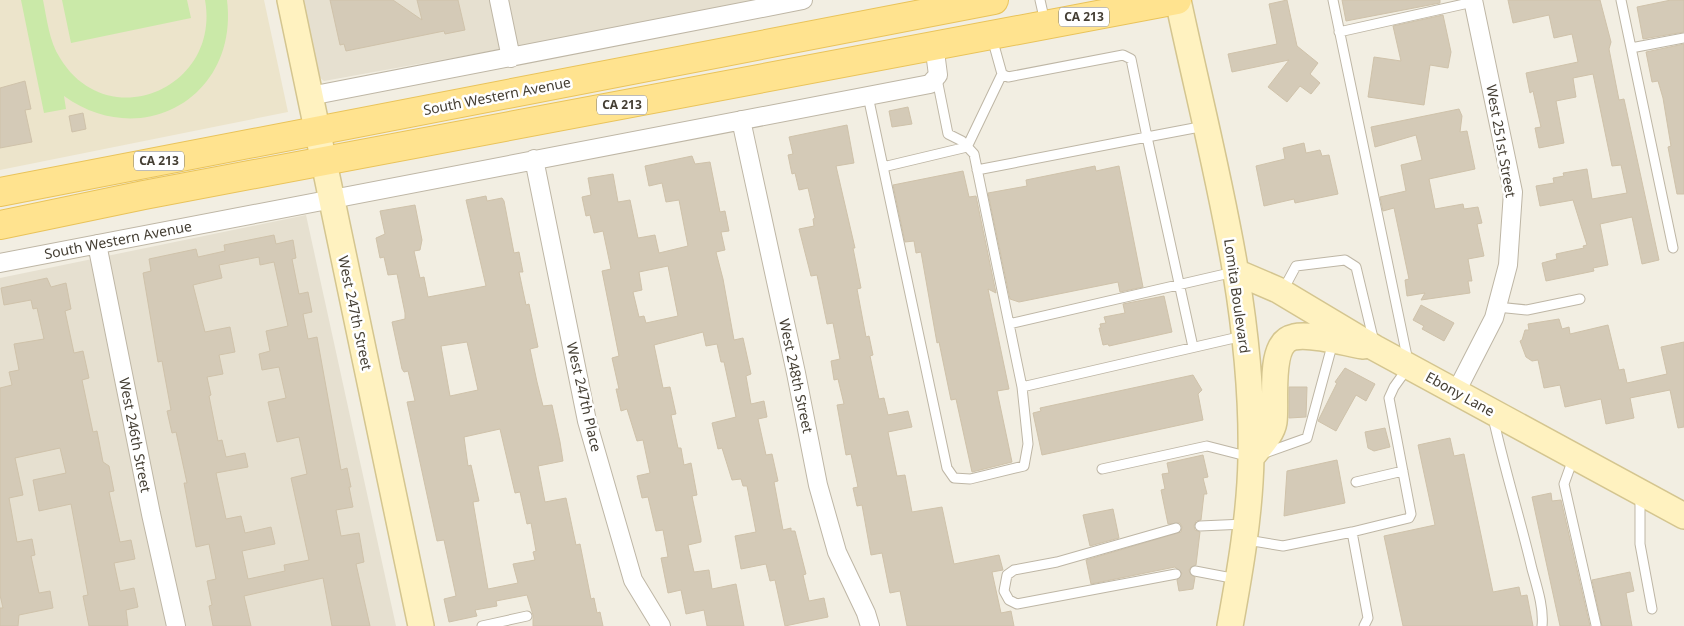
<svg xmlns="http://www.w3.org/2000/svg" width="1684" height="626" font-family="'Noto Sans',sans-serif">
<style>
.residential{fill:#e6e0d0}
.education{fill:#ece4cb}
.green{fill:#cae9a8}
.building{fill:#d4cab7;stroke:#cfc2aa;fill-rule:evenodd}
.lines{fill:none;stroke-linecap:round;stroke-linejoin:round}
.lane-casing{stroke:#beb6a5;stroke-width:11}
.street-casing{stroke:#beb6a5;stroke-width:20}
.secondary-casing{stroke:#d4c58f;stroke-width:28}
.primary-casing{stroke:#e9c35a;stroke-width:30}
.lane{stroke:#fff;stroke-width:9}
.street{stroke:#fff;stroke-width:18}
.secondary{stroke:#fff2c0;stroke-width:25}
.primary{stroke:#ffe38f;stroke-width:28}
.labels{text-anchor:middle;stroke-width:5;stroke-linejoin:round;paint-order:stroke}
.shield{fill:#fff;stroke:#7c7870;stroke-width:1}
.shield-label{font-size:12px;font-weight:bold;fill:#443e33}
.street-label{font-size:14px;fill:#443e33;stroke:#fff}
</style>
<rect width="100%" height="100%" fill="#f2eee2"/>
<path class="residential" d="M299 0H773L324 81 316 75Z
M306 215 396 626H0V278Z"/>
<path class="education" d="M0 0H264L288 112 0 170Z"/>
<path class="green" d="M21 0H43C47 19 49 41 60 58 107 136 221 89 205 0H227C239 97 142 152 64 96L66 109 44 113Z
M62 0H187L191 18 71 43Z"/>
<path class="building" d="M330 0H393L422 20 417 0H458L465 30 445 34 444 31 346 51 344 44 340 45Z
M1287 0 1297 46 1318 63 1310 74 1320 83 1311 94 1300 86 1287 102 1268 87 1289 60 1232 72 1228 54 1277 44 1269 4Z
M1342 0H1440V3L1346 21Z
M1508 0H1600L1611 42 1609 49 1619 100 1624 99 1659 260 1642 264 1632 217 1600 224 1608 265 1593 268 1594 271 1546 281 1542 263 1557 259 1556 254 1584 248 1583 246 1587 245 1573 200 1540 206 1536 186 1554 183 1553 178 1564 176 1563 173 1587 169 1592 199 1627 193 1621 165 1612 166 1593 74 1573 78 1576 97 1556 101 1564 143 1539 148 1535 128 1541 127 1533 91 1530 93 1526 73 1578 62 1572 34 1554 38 1549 15 1513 23Z
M1671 0H1684V32L1643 39 1637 7Z
M1443 15 1451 52 1448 68 1430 65 1424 105 1368 97 1374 57 1401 61 1393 26Z
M1684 44V194H1677L1668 147 1671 146 1663 98 1658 81 1652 82 1646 52Z
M25 81 31 109 25 110 32 142 0 148V88Z
M908 107 912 124 892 127 889 111Z
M1459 109 1462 116 1460 132 1467 131 1475 169 1429 179 1435 209 1463 204 1464 209 1478 207 1482 223 1477 224 1484 256 1468 259 1472 281H1468L1470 293 1421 300 1425 293 1407 296 1405 280 1409 279 1394 208 1383 211 1380 197 1406 191 1401 165 1422 160 1416 135 1375 147 1371 127Z
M83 113 86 129 72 132 69 116Z
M847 125 854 163 836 166 855 248H853L861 288 857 289 866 337 869 336 873 355 870 356 879 399 884 398 888 415 908 411 912 427 888 432 897 476 905 475 912 512 942 507 954 564 999 555 1003 570 992 572 1001 613 1011 611 1014 626H907L900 591 890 593 882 553 871 555 862 505 857 506 853 488 858 487 851 454 846 455 841 427 837 405 844 404 838 379 834 380 831 361 840 359 833 323 827 324 817 275 811 276 799 229 814 226 813 219 815 218 808 188 799 190 795 173 792 174 788 155 793 154 789 137Z
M1304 143 1306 153 1320 150 1322 156 1329 155 1338 194 1295 203 1294 199 1264 206 1256 166 1285 159 1283 148Z
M692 156 695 164 710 162 720 212 725 211 729 231 721 232 725 250 716 252 723 279 734 340 743 338 751 374 746 376 751 404 764 401 767 417 758 419 766 455 772 454 778 481 774 482 783 530 791 528V531H795L806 574 803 575 809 601 824 598 828 617 785 626 775 580 770 581 766 564 741 569 735 536 756 532 747 486H743L741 479 732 480 722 448 718 449 712 423 736 417 724 362H721L717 344 706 346 703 332 654 345 663 388 670 387 676 414 671 415 678 448H681L684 465 691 463 697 495 692 496 701 539V542L688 545 694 572 709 570 712 589 736 584 744 626H707L704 610 686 614 681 590 668 593 661 558 668 557 663 530 656 531 648 497 642 498 637 476 650 473 643 440 637 441 627 409 621 411 616 389H619L612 358 619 356 602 271 611 269 603 231 594 233 590 215 586 216 582 197 591 195 588 178 613 174 618 202 630 200 638 238 655 235 659 253 688 246 679 200 666 202 662 183 649 186 645 166ZM668 266 678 316 646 323 644 316 639 317 633 292 642 290 639 272Z
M1095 166 1096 171 1119 166 1143 287 1120 292 1118 282 1019 302 1010 299 988 193 1027 186 1026 180Z
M963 171 969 197 976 196 996 293 988 289 1009 389 997 391 1012 462 972 472 956 399 951 400 939 342 937 343 921 252 916 253 914 241 905 242 893 185Z
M486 196 487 201 502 198 504 201 514 253 519 252 523 272H519L526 305 529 304 538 347 530 349 537 382 543 406 552 405 560 442 563 461 538 466 545 502 566 498 576 545 580 544 591 599 594 598 597 613 600 612 603 626H533V615L527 595 496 601 497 606 475 610 477 616 449 622 444 599 456 596 444 540 437 541 407 402 415 401 408 371 404 372 402 369 392 322 405 319V313L397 274 388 275 384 257 380 258 376 238 385 234 380 211 415 205 422 240 420 250 414 251 420 278 424 277 428 297 486 286 466 200ZM467 342 478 390 450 396 441 346ZM500 429 515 493 520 492 527 524 531 523 536 551 533 552 535 560 513 564 518 583 488 589 473 502 479 501 471 465 468 466 464 437Z
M274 235 276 244 293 240 296 258 292 259 299 294 308 292 312 312 303 314 308 339 317 337 341 470 347 468 351 487H349L353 507 336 510 341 536 359 533 364 562 356 564 370 626H332L323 578 244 596 251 626H213L209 606 212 605 207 581 216 579 209 544 196 547 184 483H187L176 432 172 433 167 411 171 410 162 361 158 362 143 273 151 271 149 259 196 249 198 257 225 251 224 245ZM259 257 260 265 274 262 288 326 266 331 270 351 259 354 262 370 279 367 286 398 268 402 277 442 299 437 307 474 291 478 309 560 284 565 285 571 248 579 242 551 275 544 271 527 245 533 241 516 226 519 216 473 248 467 245 453 226 457 222 440 218 441 209 396 211 395 207 377 223 374 219 355 235 352 230 327 205 332 193 285 222 278 219 265Z
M47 278 51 287 66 283 71 309 65 311 74 353 83 351 89 378 82 380 93 432 97 431 103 462 109 466 114 491 109 492 120 542 131 540 135 559 114 563 120 591 134 588 138 607 126 610 128 626H89L83 596 88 595 71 504 39 511 33 480 66 473 60 448 15 458 23 495 9 498 17 542 32 539 35 555 31 556 39 593 50 591 53 608 19 615 18 626H0V608H3L0 595V388L12 385 9 372 19 370 14 344 44 339 37 308 33 309 31 300 4 305 1 288Z
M1164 296 1172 332 1109 346 1108 344 1103 345 1099 328H1101L1100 324 1106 323 1104 317 1125 313 1123 304Z
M1421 305 1454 323 1444 341 1422 329 1424 326 1413 320Z
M1559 319 1562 329 1569 327 1570 334 1608 325 1619 370 1624 369 1627 383 1667 374 1661 347 1684 342V427L1678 428 1670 390 1630 398 1634 418 1606 424 1601 399 1565 407 1560 385 1544 388 1538 360 1532 361 1526 357 1520 341 1522 340 1525 330H1529L1528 324Z
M1345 368 1375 384 1366 401 1356 395 1336 431 1318 421 1337 383 1335 382Z
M1193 375 1202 390 1198 394 1203 420 1042 455 1033 413 1041 411 1040 408Z
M1289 387H1307L1306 417 1289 418Z
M1385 428 1390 447 1374 451 1368 448 1365 432Z
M1450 438 1454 456 1464 454 1493 592 1519 587 1521 596 1527 595 1533 626H1403L1384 536 1435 525 1418 445Z
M1203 455 1208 477 1203 478 1207 494H1204L1201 520 1196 521 1194 526 1195 530 1200 532 1196 565 1191 567 1189 570 1191 575 1195 577 1193 589 1179 591 1177 580 1182 573 1175 567 1091 584 1086 560 1181 532 1182 527 1180 523 1168 524 1161 490 1165 489 1162 474 1169 473 1167 463Z
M1337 460 1345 503 1284 516 1287 471Z
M1551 493 1552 501 1561 500 1590 626H1560L1532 497Z
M1113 509 1119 538 1090 546 1083 515Z
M1630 572 1634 591 1626 593 1632 626H1602L1592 580Z"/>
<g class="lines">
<defs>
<path id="lane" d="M1040 0 1045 22
M1333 0 1409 366 1394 387 1389 398 1411 514 1409 518 1352 532 1368 618 1364 626
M1621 0 1673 248
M1339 32 1473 2
M992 38 1002 74 1008 77 1123 55 1131 59 1147 137 1205 126
M1631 48 1684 38
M937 79 948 134 962 141 974 154 1009 324
M868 96 947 468 954 478 970 479 1024 466 1028 444 1022 387
M883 167 967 147 1002 74
M977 170 1147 137 1193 347
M1234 272 1009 324 1022 387 1243 336
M1282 292 1296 266 1345 260 1356 267 1374 342
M1497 307 1527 310 1580 299
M1493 417C1504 468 1520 518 1532 569 1537 587 1544 608 1542 626
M1262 454 1307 438 1333 342
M1573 459 1564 484 1596 625
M1102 469 1207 446 1250 457
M1356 482 1403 471
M1640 495V544L1652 609
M1200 526 1245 524
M1176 528 1057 562 1014 570 1007 575 1004 591 1009 600 1017 604 1176 574
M1247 540 1283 546 1352 532
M1195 571 1237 579
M482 626 527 616"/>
<path id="street" d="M499 0 511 58
M310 96 803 0
M741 120 796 373 818 485 837 552 866 613 870 626
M534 159 587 421 633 580 661 626
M97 244 151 514 176 626
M0 263 930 84 938 75 934 44
M1456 392 1494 318 1508 265 1513 192 1473 0"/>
<path id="secondary" d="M290 0 421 626
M1178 0C1210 151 1254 302 1251 458 1250 514 1240 571 1230 626
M1236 272 1278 290 1375 348 1684 516
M1251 458C1259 447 1272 435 1274 422 1277 401 1267 342 1294 337 1311 333 1345 343 1363 346"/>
<path id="primary" d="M0 192 994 0
M0 225 144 195 1177 0"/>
</defs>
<use href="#lane" class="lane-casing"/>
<use href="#street" class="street-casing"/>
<use href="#secondary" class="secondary-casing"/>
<use href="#primary" class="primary-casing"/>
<use href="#lane" class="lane"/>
<use href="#street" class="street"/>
<use href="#secondary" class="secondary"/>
<use href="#primary" class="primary"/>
</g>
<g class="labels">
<g class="shield">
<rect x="1059" y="7.5" width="50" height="19" rx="4"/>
<rect x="597" y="95.5" width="50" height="19" rx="4"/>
<rect x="134" y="151.5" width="50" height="19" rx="4"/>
</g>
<g class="shield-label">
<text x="1084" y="21">CA 213</text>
<text x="622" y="109">CA 213</text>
<text x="159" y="165">CA 213</text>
</g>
<g class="street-label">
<text transform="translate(497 96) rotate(-11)" y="5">South Western Avenue</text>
<text transform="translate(1501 141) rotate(80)" y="5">West 251st Street</text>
<text transform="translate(118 240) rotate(-11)" y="5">South Western Avenue</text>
<text transform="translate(1237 296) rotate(82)" y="5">Lomita Boulevard</text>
<text transform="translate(355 313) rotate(78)" y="5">West 247th Street</text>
<text transform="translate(796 376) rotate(78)" y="5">West 248th Street</text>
<text transform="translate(1460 394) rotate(29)" y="5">Ebony Lane</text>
<text transform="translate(584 397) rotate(77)" y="5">West 247th Place</text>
<text transform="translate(135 435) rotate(79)" y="5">West 246th Street</text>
</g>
</g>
</svg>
